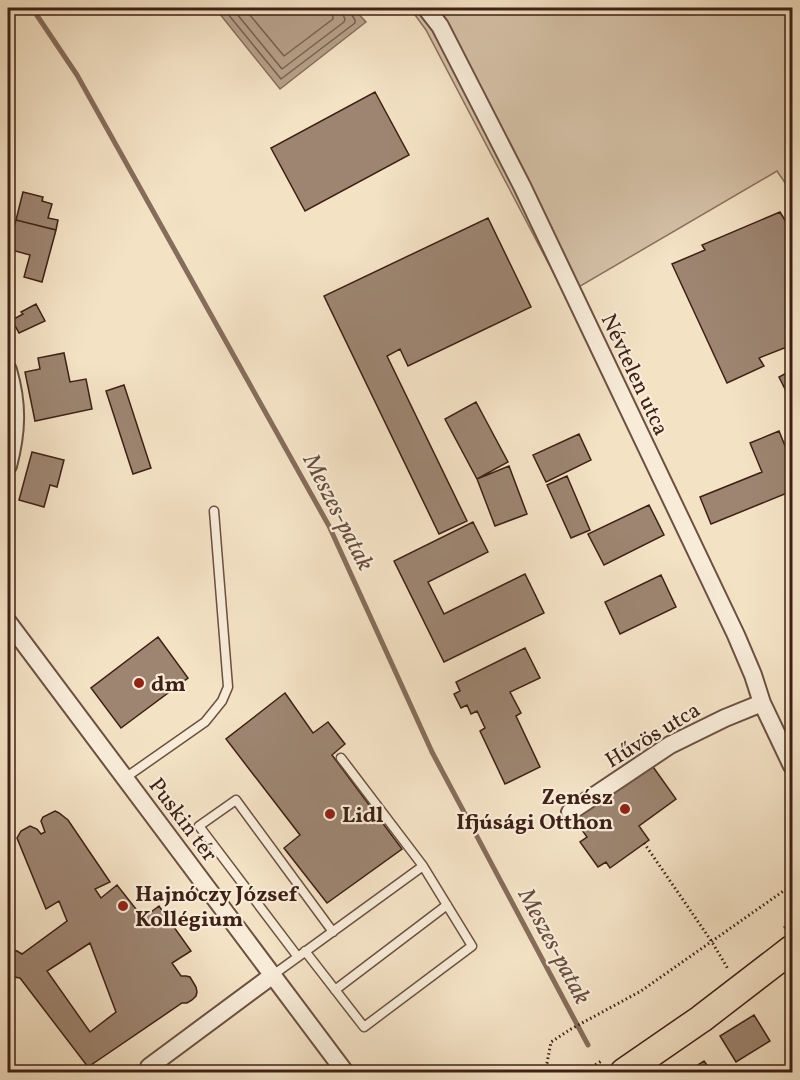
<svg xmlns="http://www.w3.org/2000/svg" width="800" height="1080" font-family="Vollkorn,serif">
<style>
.green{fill:#d5c1a7;stroke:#8a705e;stroke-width:1.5}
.water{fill:#b6a089;stroke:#866d5b;stroke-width:1.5}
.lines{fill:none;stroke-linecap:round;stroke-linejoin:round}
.shore{stroke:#7a604f;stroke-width:1.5}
.stream{stroke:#866d5b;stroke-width:5}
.building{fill:#9d8571;stroke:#3e2015;stroke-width:1.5;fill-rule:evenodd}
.lane-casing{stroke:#6c5041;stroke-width:11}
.street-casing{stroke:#6c5041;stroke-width:20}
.primary-casing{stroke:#3e2015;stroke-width:30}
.path{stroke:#3e2015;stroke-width:3;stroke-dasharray:1.5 3;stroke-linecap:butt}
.lane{stroke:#f8ecd9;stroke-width:8}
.street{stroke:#f8ecd9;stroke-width:16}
.primary{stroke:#f4e2c5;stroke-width:27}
.poi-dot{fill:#8f2418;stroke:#f8ecd9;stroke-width:2}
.labels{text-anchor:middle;stroke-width:4.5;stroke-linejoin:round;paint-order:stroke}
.street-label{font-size:22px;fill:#3e2015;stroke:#f8ecd9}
.poi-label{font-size:22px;font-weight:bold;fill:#3e2015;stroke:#f8ecd9;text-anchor:start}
.water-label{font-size:24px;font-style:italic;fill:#684d3e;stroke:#f8ecd9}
</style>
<rect width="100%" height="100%" fill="#f4e2c5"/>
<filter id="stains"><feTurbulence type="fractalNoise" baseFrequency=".00333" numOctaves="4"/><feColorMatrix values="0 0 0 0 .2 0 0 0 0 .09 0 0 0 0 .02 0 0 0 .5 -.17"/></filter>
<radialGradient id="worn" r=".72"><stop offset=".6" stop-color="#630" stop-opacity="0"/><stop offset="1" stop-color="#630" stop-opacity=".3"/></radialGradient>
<path class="green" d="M410 8H792V193L777 171 565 295 426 30Z"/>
<path class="water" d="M215 8H353L366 22 280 89Z"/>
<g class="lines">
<path class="shore" d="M223 8 281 79 355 23V20L350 12 349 8
M232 8 282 69 344 22 345 19 342 13 341 8
M244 8 284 56 333 19 332 8"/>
<path class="stream" d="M32 8 77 75 329 526 432 752 588 1045"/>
</g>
<path class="building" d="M375 92 409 155 305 211 271 148Z
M23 192 43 197 42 201 52 204 48 218 58 220 56 230 16 220Z
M780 212 792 232V345L759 358 764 366 727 383 672 264 705 250 702 245Z
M488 218 531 307 408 366 400 349 387 356 467 521 439 534 324 296Z
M16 220 56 230 42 282 24 277 30 255 8 249Z
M36 304 45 321 19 333 12 320 23 314 21 312Z
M64 353 70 382 86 379 92 409 35 421 25 372 40 369 38 358Z
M792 370V403L779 377Z
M124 385 151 468 133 474 106 391Z
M476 402 508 462 477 479 445 419Z
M779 431 792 463V491L711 524 700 497 762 472 750 443Z
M579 434 591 460 546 482 533 455Z
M32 452 64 460 57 487 50 485 44 507 19 500Z
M509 466 527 514 495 526 477 479Z
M567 476 590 530 571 538 547 485Z
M649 505 664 535 604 565 588 534Z
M473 522 488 552 428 582 444 614 525 574 544 613 444 662 394 561Z
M661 575 676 607 620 634 605 602Z
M158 637 188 678 121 728 91 688Z
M525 648 540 678 510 692 521 713 516 716 540 767 505 784 480 731 485 728 477 711 471 714 467 705 461 708 454 694 460 691 456 682Z
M285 693 313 733 328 722 345 744 332 755 402 849 327 903 284 848 300 835 226 739Z
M651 764 676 799 639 826 649 840 610 868 606 862 598 867 580 842 587 837 574 819Z
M55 811 59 813 68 820 110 882 95 889 101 898 117 885 143 918 159 906 191 951 172 963 181 976H186L190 977 196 987 197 992 196 996 192 1000 187 1003H182L88 1067 20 978 8 976V952L14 950 17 951 22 954 67 921 59 901 46 909 17 838 21 831 30 826 37 829 41 834 45 832 41 821 43 817ZM90 943 116 1012 90 1032 47 971Z
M754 1015 770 1041 736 1062 720 1036Z
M704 1061 712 1072H687Z"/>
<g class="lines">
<defs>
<path id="lane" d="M125 778 205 722 222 701 228 687 214 511
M305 951 364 1027 472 946 423 866
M298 957 199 826 236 800 333 932
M273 975 423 866 341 758
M335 990 447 905"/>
<path id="street" d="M426 8 440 26 522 186 736 635 753 675 762 703 792 766
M8 370C18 404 17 432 8 466
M8 622 345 1072
M570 812 670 745 725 718 762 703
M149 1067 273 975"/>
<path id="primary" d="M624 1072 701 1019 792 949"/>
</defs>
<use href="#lane" class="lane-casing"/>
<use href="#street" class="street-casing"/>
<use href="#primary" class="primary-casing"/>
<path class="path" d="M644 843 712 942 728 969
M784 928 792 922
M544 1072 547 1063 551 1042 571 1029 641 991 792 885
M584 1072 603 1060"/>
<use href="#lane" class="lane"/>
<use href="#street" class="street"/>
<use href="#primary" class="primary"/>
</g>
<g class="poi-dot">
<circle cx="139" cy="683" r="6"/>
<circle cx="625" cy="809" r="6"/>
<circle cx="330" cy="814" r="6"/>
<circle cx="123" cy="906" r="6"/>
</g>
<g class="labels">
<g class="street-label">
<text transform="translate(636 374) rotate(65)" y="8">Névtelen utca</text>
<text transform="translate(652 734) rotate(-31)" y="8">Hűvös utca</text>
<text transform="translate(184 819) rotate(53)" y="8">Puskin tér</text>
</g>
<g class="poi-label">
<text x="151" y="691">dm</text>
<text x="613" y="804" text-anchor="end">Zenész<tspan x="613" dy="25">Ifjúsági Otthon</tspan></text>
<text x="342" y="822">Lidl</text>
<text x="135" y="901">Hajnóczy József<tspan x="135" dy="25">Kollégium</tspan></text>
</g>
<g class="water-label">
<text transform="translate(339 512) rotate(63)" y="8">Meszes-patak</text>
<text transform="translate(555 946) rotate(62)" y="8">Meszes-patak</text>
</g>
</g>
<rect width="800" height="1080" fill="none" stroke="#f4e2c5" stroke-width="30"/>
<rect x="9" y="9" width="782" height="1062" fill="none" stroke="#3e2015" stroke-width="3"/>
<rect x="15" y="15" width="770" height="1050" fill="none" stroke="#3e2015" stroke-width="1.5"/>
<rect width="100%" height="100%" filter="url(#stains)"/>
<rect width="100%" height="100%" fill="url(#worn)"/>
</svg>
